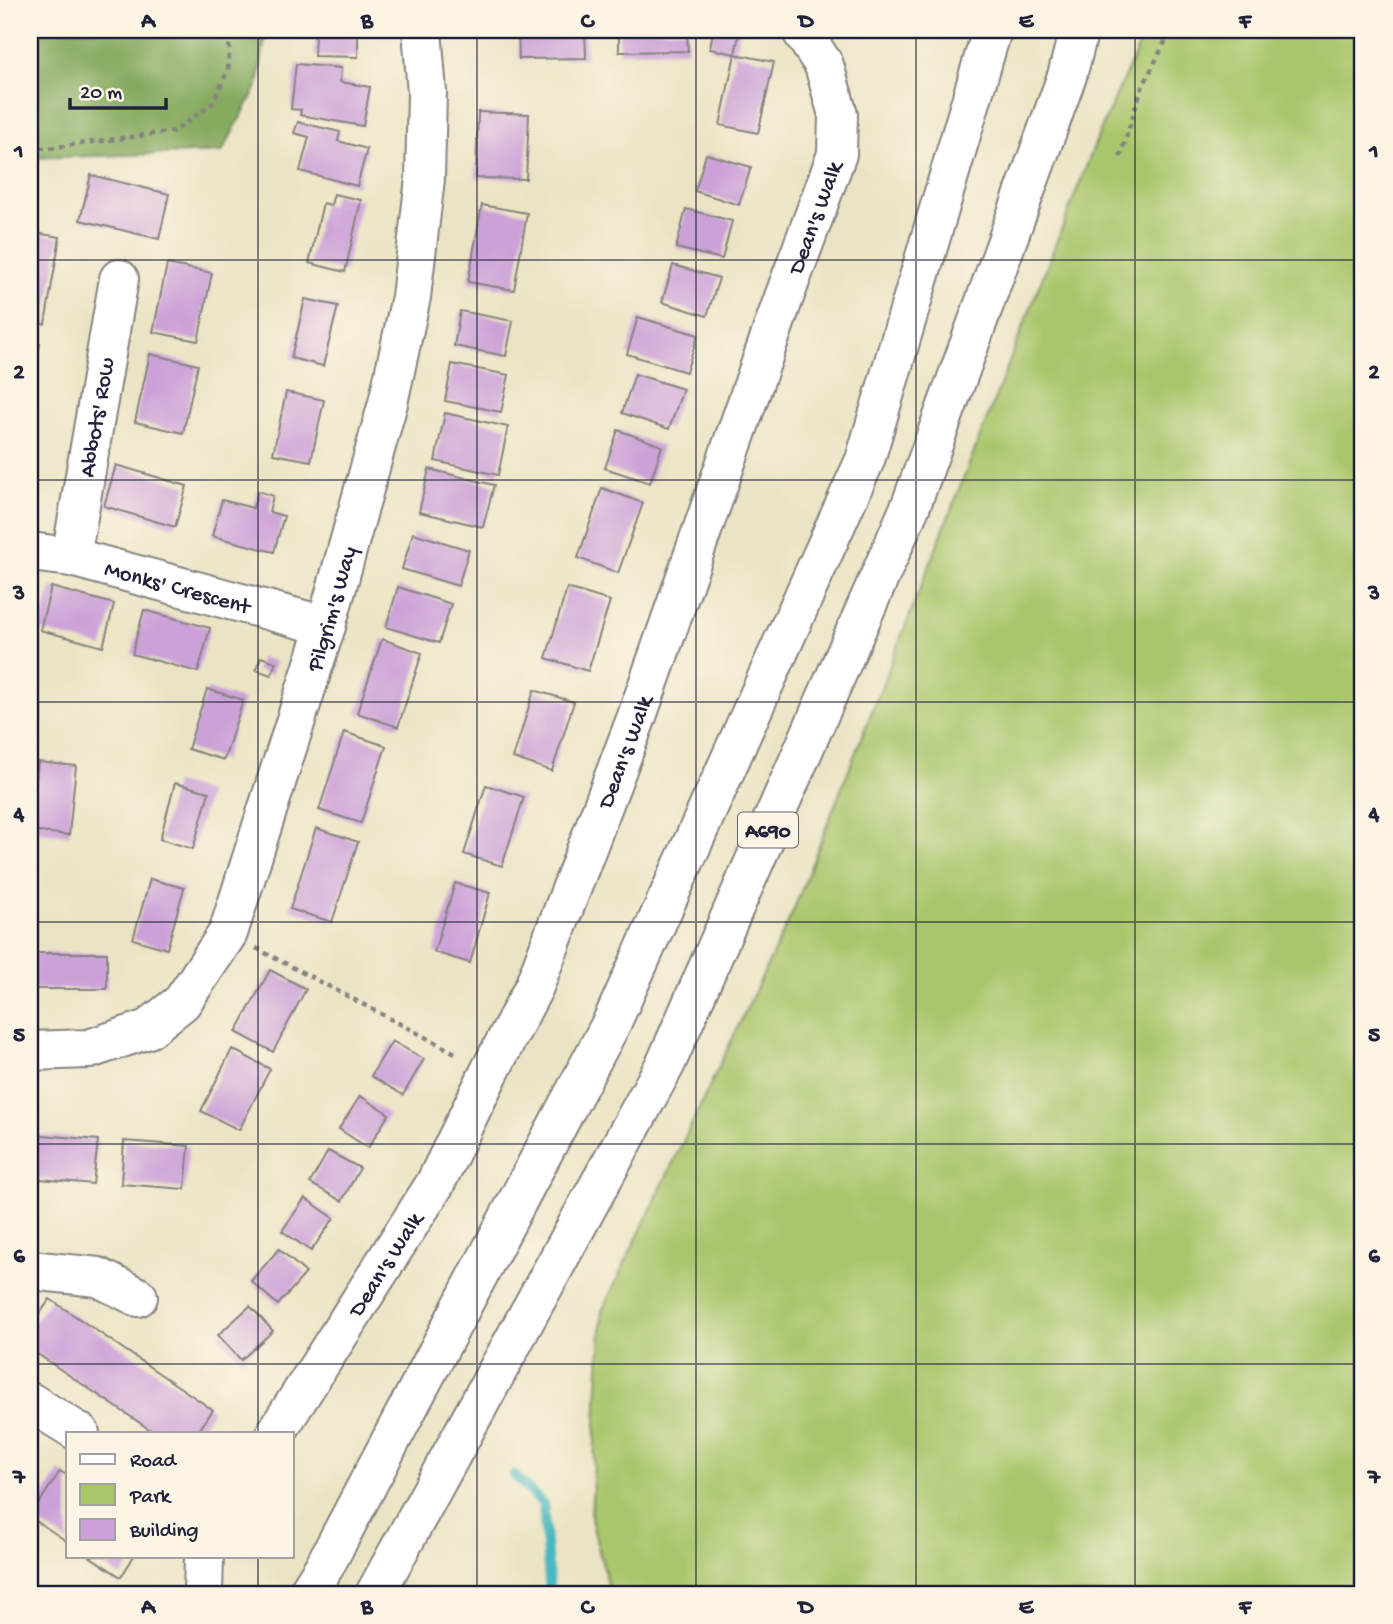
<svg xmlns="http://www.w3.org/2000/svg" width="1393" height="1624" font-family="'Gochi Hand',sans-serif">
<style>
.green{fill:#a9c66c;stroke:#667454;stroke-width:2}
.forest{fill:#86ab60;stroke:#54664e;stroke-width:2}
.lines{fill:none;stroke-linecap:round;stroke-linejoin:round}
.stream{stroke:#49b8c1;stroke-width:10}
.building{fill:#cca1d8}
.minor-casing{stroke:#868380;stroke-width:42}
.highway-casing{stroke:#868380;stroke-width:42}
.path{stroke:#868380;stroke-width:4.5;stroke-dasharray:5 5;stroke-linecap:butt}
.minor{stroke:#fff;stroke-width:38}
.highway{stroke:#fff;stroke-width:38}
.grid{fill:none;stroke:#22223b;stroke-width:2;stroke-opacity:0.55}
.labels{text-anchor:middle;stroke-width:6;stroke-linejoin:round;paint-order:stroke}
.shield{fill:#fcf5e5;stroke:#63616e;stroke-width:2}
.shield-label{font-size:21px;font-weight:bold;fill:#22223b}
.street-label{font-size:23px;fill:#22223b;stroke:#fcf5e5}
.neatline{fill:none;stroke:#22223b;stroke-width:2.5}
.grid-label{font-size:23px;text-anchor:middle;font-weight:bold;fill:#22223b}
</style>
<rect width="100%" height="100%" fill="#fcf5e5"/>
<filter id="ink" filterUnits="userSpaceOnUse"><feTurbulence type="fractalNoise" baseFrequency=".0143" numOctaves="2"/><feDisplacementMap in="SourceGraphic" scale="14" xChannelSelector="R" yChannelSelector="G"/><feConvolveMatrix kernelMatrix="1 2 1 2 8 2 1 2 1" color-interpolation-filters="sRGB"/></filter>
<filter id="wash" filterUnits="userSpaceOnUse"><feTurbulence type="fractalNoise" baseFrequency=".00686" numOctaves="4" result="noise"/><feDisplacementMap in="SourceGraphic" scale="28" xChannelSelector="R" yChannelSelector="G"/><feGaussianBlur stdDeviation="1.57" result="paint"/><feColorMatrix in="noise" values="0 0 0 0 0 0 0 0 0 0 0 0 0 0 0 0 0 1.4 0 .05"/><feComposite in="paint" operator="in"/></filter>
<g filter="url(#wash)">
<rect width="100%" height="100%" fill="#ebe4c4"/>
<path class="green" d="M1146 30H1363V1594H610L591 1519 602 1311 792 914 1101 129Z"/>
<path class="forest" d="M30 30H266L258 85 222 152 30 158Z"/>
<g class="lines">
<path class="stream" d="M514 1475 543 1504 550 1594"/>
</g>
<g id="blocks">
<path class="building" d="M300 30H358V57L314 56 315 34 299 33Z
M518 30H585L586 58 519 59Z
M619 30H687L688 51 619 52Z
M713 30H740L735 54 710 49Z
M735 54 774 62 758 133 720 125Z
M296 64 341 68 340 82 370 87 363 126 300 115 301 110 291 109Z
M478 112 529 114 526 179 476 178Z
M298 122 340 132 338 141 367 149 357 186 300 171 309 137 294 133Z
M706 154 751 167 739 205 695 191Z
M91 175 169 194 159 239 80 220Z
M334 194 361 200 345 272 309 263 323 203 331 205Z
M482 205 527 213 514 290 468 282Z
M686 209 732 221 722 259 676 248Z
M30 232 60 237 45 324 30 322Z
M167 264 212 273 198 341 153 332Z
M673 265 719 278 707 316 662 302Z
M305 299 338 306 323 366 291 358Z
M460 311 513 321 506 356 454 346Z
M638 317 698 335 686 372 627 354Z
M30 343 40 344 31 389H30Z
M150 354 198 365 183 433 135 422Z
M452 364 509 375 501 412 445 401Z
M635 374 683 389 669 429 622 413Z
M286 392 324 400 311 461 273 454Z
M445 413 508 427 498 475 435 461Z
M618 430 662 446 650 483 605 468Z
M116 465 187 486 175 527 104 506Z
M429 469 494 485 483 527 419 512Z
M602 488 643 503 618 573 578 558Z
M258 491 273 496 269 512 284 516 274 552 212 536 222 500 253 508Z
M413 533 469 550 458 586 402 569Z
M51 587 114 604 103 647 40 630Z
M398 587 451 604 439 643 386 627Z
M567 588 610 601 588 671 546 658Z
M144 610 210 628 198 672 132 654Z
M382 639 422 653 398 727 357 713Z
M261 657 276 662 271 675 256 670Z
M207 689 243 700 224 760 188 749Z
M534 690 574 702 552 771 513 758Z
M30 708 42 709 37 750 30 749Z
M344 732 386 746 361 823 319 810Z
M38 762 76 766 69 835 30 831Z
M175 783 209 792 193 849 160 839Z
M486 785 524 797 502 866 464 854Z
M316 828 358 842 332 922 290 909Z
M150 879 184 888 167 949 133 939Z
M455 883 490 893 470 963 434 952Z
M32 953H107V989H32Z
M270 970 306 989 273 1052 236 1032Z
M392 1041 424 1059 403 1095 371 1076Z
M232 1049 270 1069 239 1130 201 1111Z
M360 1096 389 1114 368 1148 339 1129Z
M31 1134 98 1140 93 1184 30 1178Z
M124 1141 189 1146 185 1189 121 1184Z
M328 1151 360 1168 342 1201 310 1183Z
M305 1198 334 1218 311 1251 282 1231Z
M279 1249 306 1273 278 1305 251 1281Z
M50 1299 213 1410 197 1433H155L30 1349V1328Z
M250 1306 273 1331 241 1360 218 1335Z
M60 1471 68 1476V1542L30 1517Z
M89 1556H134L121 1577Z"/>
</g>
</g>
<g filter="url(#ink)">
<use href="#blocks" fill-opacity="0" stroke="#868380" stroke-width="2"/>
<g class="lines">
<defs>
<g id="minor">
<path id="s1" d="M30 552 71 557 326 626"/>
<path id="s2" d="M71 557 119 279"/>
<path id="s3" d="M30 1051 89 1049 148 1029 182 1002 228 933 326 626 388 403 411 297 425 179 427 93 422 30"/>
<path d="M30 1270 98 1277 138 1297"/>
<path d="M30 1402 80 1433"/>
<path id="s4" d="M276 1433 435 1184 490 1071 534 987 636 719 783 300 837 154 838 115 824 65 801 30"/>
<path d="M203 1594 204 1556"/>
</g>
<path id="highway" d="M307 1594 324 1567 612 1022 865 460 992 30
M375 1594 666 1063 911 505 1067 76 1079 30"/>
</defs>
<use href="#minor" class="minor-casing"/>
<use href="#highway" class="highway-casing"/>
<path class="path" d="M30 148H49L175 131 212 104 228 70 230 30
M1120 157 1141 90 1171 30
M256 948 459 1055"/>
<use href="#minor" class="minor"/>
<use href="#highway" class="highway"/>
</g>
</g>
<path class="grid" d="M258 30V1433M477 30V1594M696 30V1594M916 30V1594M1135 30V1594M30 260H1363M30 480H1363M30 702H1363M30 922H1363M30 1144H1363M30 1364H1363M258 1556V1594"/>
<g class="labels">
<rect class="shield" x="738" y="812.5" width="60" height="35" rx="5"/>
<g class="shield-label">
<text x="768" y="837">A690</text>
</g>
<g class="street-label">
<text dy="8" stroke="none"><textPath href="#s4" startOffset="1335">Dean's Walk</textPath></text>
<text dy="8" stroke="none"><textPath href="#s2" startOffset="142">Abbots' Row</textPath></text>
<text dy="8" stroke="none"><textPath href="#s1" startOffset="152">Monks' Crescent</textPath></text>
<text dy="8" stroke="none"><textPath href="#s3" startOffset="588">Pilgrim's Way</textPath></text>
<text dy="8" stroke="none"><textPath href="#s4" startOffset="768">Dean's Walk</textPath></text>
<text dy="8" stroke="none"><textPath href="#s4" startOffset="201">Dean's Walk</textPath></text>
</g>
</g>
<rect width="1393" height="1624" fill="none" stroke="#fcf5e5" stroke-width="77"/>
<rect x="66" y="1432" width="228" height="126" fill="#fcf5e5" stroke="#a5a1a1" stroke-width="2"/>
<rect x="80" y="1454" width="35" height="10" fill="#ffffff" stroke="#a5a1a1" stroke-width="2"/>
<text x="130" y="1466" font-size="21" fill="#22223b">Road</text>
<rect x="80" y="1484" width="35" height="21" fill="#a9c66c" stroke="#a5a1a1" stroke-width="2"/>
<text x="130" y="1502" font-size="21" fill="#22223b">Park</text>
<rect x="80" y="1519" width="35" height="21" fill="#cca1d8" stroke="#a5a1a1" stroke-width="2"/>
<text x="130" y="1536" font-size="21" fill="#22223b">Building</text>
<path d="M70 98v10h96v-10" fill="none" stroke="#22223b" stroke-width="3.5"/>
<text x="80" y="98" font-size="21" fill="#22223b" stroke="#fcf5e5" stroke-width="5" paint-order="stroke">20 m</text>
<rect x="38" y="38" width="1316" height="1548" class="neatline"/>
<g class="grid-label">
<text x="148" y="27">A</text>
<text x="367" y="27">B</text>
<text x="587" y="27">C</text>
<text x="806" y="27">D</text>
<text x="1026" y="27">E</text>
<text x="1245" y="27">F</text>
<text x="19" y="157">1</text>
<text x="1374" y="157">1</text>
<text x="19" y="378">2</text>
<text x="1374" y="378">2</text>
<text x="19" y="599">3</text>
<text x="1374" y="599">3</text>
<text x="19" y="820">4</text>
<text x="1374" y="820">4</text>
<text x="19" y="1041">5</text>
<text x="1374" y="1041">5</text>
<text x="19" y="1262">6</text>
<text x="1374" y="1262">6</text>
<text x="19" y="1483">7</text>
<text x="1374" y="1483">7</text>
<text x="148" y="1613">A</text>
<text x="367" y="1613">B</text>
<text x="587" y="1613">C</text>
<text x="806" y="1613">D</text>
<text x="1026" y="1613">E</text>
<text x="1245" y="1613">F</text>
</g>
</svg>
